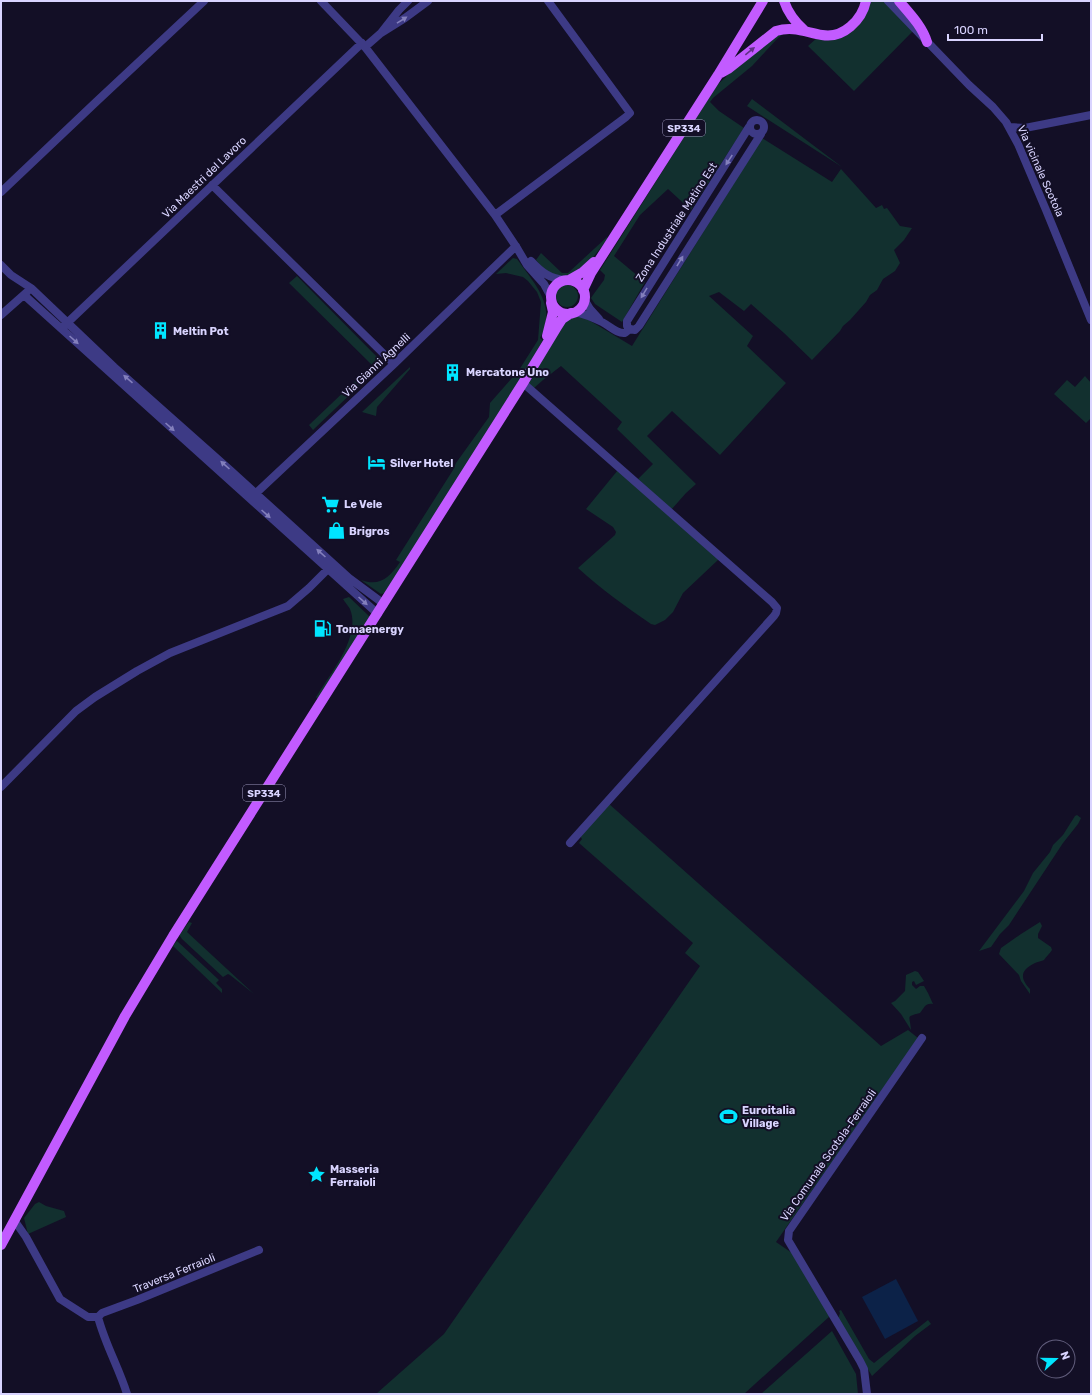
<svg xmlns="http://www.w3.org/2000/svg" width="1092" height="1395" font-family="Rubik,sans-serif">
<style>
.green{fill:#12302f}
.water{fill:#0c2248}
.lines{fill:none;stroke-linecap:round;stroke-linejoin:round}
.minor{stroke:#3d3a85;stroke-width:8}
.major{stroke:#c25bff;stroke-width:10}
.oneway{fill:#837fbc}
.oneway2{fill:#623188}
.labels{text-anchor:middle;stroke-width:4;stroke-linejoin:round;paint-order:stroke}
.shield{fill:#130f26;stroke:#9e99be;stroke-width:1}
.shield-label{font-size:10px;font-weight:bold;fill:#d9d4ff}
.street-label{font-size:11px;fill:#d9d4ff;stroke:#130f26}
.poi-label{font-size:11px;font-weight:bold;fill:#d9d4ff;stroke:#130f26;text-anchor:start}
</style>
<rect width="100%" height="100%" fill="#130f26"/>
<path class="green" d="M870 1H884L913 31 854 91 808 46 818 37 832 38Z
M784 33 776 40 752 66 713 98 710 102 719 111 744 128 691 210 668 189 640 215 614 256 645 282 622 322 595 304 591 298 593 295 604 280 605 275 600 270 717 85 726 77 729 71 774 35Z
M752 99 842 167 747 106Z
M762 138 832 182 841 169 876 208 882 205 884 209 887 208 900 226 912 228 904 240 894 250 900 263 895 271 883 279 877 290 870 295 866 302 850 320 843 326 840 331 812 360 784 333 751 304 744 311 719 292 709 296 753 336 747 346 786 383C764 407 742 431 720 455L672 411 647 436 696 484 686 493 671 510 638 479 653 464 617 429 622 422 561 366 543 380 534 388 528 383 568 317 577 315 587 319 632 346Z
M607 237 608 238C589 264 565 296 536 260L541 253 562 273H568Z
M513 258 517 259C534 283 558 307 540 338L543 340 523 376 385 593 381 594 361 580C380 587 390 577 400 562L396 560 453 470 456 463 489 417 490 403 519 370 538 340 541 302 537 292 528 281 523 277 506 273 496 274Z
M297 276 383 363 313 430 309 425 372 365 289 283Z
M556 296a11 11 0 1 1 22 0a11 11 0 1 1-22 0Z
M410 367V369L377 407 376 416 362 412Z
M1085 376 1091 383V418L1086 423 1054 394 1067 380 1075 387Z
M618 470 719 559 683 593 673 612 665 620 655 625 651 624C626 607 601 589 578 568L615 535 616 532 613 527 586 509Z
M349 597 370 617 318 700 316 697 318 694C332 671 361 636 350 609 348 606 345 602 343 599Z
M608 803 881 1046 908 1030 918 1038 776 1242 792 1253 830 1316 744 1394H376L444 1334 700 966 685 953 693 943 579 843 582 839 580 836Z
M1077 815 1081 818 1078 824 1063 843 1009 925 1000 934 991 947 979 951 1024 891 1033 873 1050 852 1053 845 1063 835 1075 816Z
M189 922 192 923 187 932 254 994 230 975 228 974 223 977 182 939 180 936V934Z
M1040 922 1042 926 1038 934V938L1051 947 1052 950C1050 953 1046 957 1044 960 1042 961 1037 962 1035 963 1021 970 1019 977 1030 989V994L1021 981 1019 975 999 954 1001 948 1021 934Z
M177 941 219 980 216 983 222 989V993L173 946 175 943Z
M915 971 918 972 924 981 916 985 914 981 912 982V985L916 989 920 986H924L928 993 933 1004C925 1003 925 1007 920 1013 905 1017 910 1015 911 1030L901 1014 891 1003 895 1001 905 991 906 975Z
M39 1202 46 1206 64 1211 66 1217 28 1234 24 1218 35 1204Z
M841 1310 869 1359 874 1363 928 1320 931 1324 915 1336 872 1376 838 1319 840 1313 839 1311Z
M832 1331 856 1374 858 1394H761Z"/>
<path class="water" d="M896 1279 918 1321 885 1339 862 1297Z"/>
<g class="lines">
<path class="minor" d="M321 1 365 47 495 215 517 248 527 265 544 284 551 297
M408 1 399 10 381 33 405 18 428 1
M888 1 969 85 993 107 1006 122 1018 144 1046 210 1091 320
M365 47 381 33
M750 127a7 7 0 1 1 14 0a7 7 0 1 1-14 0Z
M749 127 627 321V326L630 329 635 330 639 326 761 134
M1010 127 1025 128 1091 115
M212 185 394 364
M1 192 96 102 204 1
M495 215 626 117 630 113 548 1
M531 261C541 272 550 279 565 280
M1 265 11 275 31 288 114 367 230 470 349 578 384 604
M24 295 378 614
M584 299 590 309 599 319
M575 312C585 314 594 318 602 322 610 326 617 334 625 333L630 329
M1 315 27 292
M65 325 362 43
M523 383 772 602 777 608 776 613 774 616 570 843
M253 496 394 364 516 246
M1 787 76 711 95 697 137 671 170 653 288 606 309 588 331 566
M14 1220 26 1237 60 1299 88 1317H98C105 1344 119 1368 127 1394
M98 1317 102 1313 137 1300 259 1250
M867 1394 864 1369 860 1361 788 1240 789 1231 922 1038"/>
<path class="major" d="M784 1C788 13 795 22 804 30
M899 1C910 14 922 26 927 42
M721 73 728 69 776 31C793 26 805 32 822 35 843 39 862 20 866 1
M569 280 583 272 594 262
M551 297a17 17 0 1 1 34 0a17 17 0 1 1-34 0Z
M583 290 591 273 718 75 763 1
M547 336 553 312 551 303
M1 1245 125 1016 173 936 523 383 557 327 562 319 571 313"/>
</g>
<defs><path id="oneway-solid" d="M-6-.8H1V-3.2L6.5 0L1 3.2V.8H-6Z"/></defs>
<g class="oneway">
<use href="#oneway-solid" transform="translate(402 20) rotate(-32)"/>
<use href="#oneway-solid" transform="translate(729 160) rotate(123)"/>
<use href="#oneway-solid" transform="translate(680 261) rotate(-59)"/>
<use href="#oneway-solid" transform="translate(644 293) rotate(121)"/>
<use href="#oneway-solid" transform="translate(74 340) rotate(42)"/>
<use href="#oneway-solid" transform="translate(128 379) rotate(-139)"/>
<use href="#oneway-solid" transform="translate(170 427) rotate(42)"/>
<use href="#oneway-solid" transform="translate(225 465) rotate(-138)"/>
<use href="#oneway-solid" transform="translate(266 514) rotate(42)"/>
<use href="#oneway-solid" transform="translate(321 553) rotate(-138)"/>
<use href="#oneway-solid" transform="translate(363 601) rotate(42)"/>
</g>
<use class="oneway2" href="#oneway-solid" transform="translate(750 51) rotate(-39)"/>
<defs>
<symbol id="building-bare" viewBox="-9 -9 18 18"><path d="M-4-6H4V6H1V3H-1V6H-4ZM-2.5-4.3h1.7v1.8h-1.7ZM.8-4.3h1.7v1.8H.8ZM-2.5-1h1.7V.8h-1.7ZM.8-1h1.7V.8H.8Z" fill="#00e5ff" stroke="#130f26" stroke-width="2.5" paint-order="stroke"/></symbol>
<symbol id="hotel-bare" viewBox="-9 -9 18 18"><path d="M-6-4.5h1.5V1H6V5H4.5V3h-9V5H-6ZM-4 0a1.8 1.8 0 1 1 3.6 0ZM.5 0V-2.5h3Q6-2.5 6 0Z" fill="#00e5ff" stroke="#130f26" stroke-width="2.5" paint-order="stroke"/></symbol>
<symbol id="supermarket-bare" viewBox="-9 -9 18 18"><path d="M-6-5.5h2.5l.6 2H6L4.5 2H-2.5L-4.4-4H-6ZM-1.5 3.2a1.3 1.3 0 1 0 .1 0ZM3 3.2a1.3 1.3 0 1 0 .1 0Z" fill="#00e5ff" stroke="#130f26" stroke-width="2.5" paint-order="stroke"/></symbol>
<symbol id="shop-bare" viewBox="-9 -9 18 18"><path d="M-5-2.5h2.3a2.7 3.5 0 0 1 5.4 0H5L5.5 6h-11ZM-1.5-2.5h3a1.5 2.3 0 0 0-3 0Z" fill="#00e5ff" stroke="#130f26" stroke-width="2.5" paint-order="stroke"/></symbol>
<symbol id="fuel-bare" viewBox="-9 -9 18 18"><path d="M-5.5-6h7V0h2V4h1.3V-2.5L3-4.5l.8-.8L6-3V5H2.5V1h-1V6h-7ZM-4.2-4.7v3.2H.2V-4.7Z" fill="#00e5ff" stroke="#130f26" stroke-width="2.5" paint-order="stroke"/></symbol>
<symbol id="stadium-bare" viewBox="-9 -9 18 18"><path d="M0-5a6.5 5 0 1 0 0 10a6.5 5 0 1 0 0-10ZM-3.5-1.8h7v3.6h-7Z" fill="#00e5ff" stroke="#130f26" stroke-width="2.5" paint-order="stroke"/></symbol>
<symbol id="sight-bare" viewBox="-9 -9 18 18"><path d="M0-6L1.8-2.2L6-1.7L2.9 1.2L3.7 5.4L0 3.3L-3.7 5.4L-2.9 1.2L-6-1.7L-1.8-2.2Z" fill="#00e5ff" stroke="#130f26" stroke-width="2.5" paint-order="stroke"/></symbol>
</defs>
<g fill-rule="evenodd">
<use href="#building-bare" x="148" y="318" width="25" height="25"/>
<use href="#building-bare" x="440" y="360" width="25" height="25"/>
<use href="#hotel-bare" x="364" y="450" width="25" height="25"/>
<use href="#supermarket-bare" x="318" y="492" width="25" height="25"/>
<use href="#shop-bare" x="324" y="518" width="25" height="25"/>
<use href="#fuel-bare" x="310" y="616" width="25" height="25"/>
<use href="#stadium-bare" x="716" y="1104" width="25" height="25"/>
<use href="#sight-bare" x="304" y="1162" width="25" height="25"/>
</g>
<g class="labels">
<g class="shield">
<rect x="663" y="120" width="42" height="16" rx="3"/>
<rect x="243" y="785" width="42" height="16" rx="3"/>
</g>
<g class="shield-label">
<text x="684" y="132">SP334</text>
<text x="264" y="797">SP334</text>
</g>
<g class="street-label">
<text transform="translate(1041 171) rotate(66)" y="4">Via vicinale Scotola</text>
<text transform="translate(204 177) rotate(-44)" y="4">Via Maestri del Lavoro</text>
<text transform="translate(676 222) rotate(-57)" y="4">Zona Industriale Matino Est</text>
<text transform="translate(376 365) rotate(-43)" y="4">Via Gianni Agnelli</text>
<text transform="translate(828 1155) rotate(-55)" y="4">Via Comunale Scotola-Ferraioli</text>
<text transform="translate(174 1273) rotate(-22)" y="4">Traversa Ferraioli</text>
</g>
<g class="poi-label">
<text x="173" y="335">Meltin Pot</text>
<text x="466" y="376">Mercatone Uno</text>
<text x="390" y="467">Silver Hotel</text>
<text x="344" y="508">Le Vele</text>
<text x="349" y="535">Brigros</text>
<text x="336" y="633">Tomaenergy</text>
<text x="742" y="1114">Euroitalia<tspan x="742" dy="13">Village</tspan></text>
<text x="330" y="1173">Masseria<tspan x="330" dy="13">Ferraioli</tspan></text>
</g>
</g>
<rect width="1092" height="1395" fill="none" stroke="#d9d4ff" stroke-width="4"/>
<g transform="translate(1056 1359) rotate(69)"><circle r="19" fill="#130f26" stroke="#625e7d"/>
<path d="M0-3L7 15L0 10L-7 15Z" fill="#00e5ff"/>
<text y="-6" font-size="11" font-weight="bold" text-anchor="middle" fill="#d9d4ff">N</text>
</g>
<path d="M948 34v6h94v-6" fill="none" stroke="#d9d4ff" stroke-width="2"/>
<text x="954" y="34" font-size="12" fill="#d9d4ff" stroke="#130f26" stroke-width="3" paint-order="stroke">100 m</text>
</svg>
